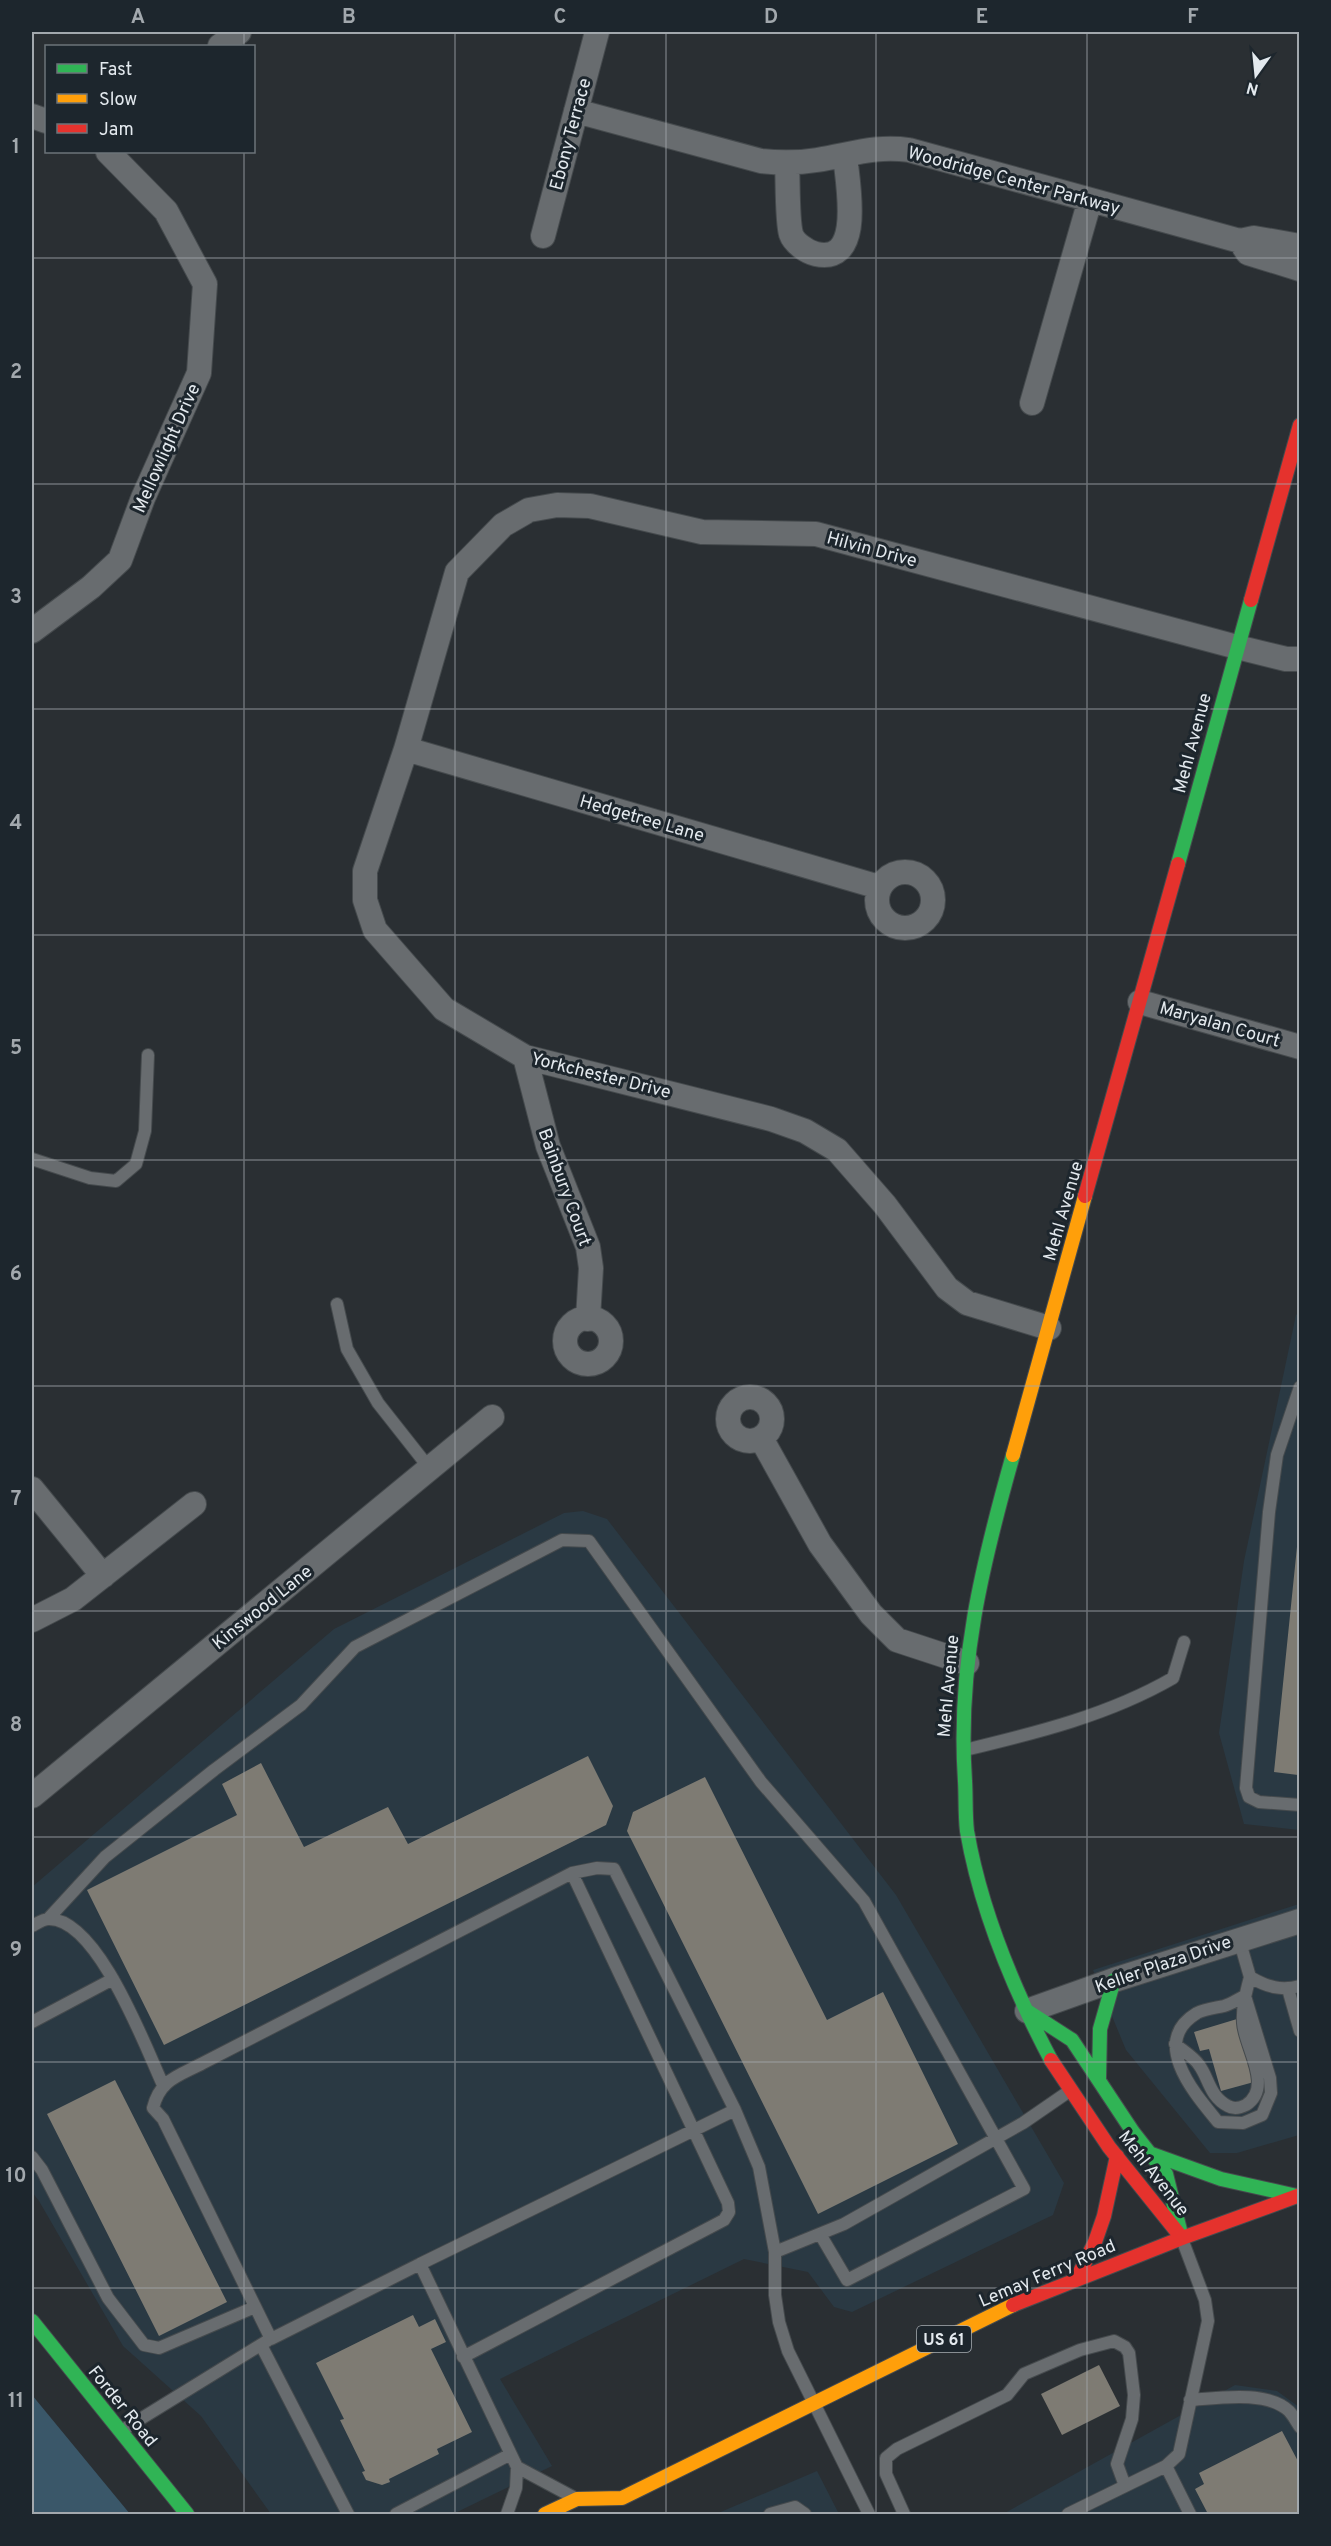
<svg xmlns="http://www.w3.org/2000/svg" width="1331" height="2546" font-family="Overpass,sans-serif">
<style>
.built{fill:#2a3943}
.green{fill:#3a5769}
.building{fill:#7e7b73}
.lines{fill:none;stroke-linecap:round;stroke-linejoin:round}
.lane-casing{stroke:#454a4d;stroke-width:14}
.street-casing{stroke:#454a4d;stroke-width:26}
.fast-casing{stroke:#454a4d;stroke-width:16}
.slow-casing{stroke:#454a4d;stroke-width:16}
.jam-casing{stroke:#454a4d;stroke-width:16}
.lane{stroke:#686c6f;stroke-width:12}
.street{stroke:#686c6f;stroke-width:24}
.fast{stroke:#30b455;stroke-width:14}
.slow{stroke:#ff9f0a;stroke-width:14}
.jam{stroke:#e5322d;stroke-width:14}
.grid{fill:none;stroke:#a2a8ad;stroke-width:1.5;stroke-opacity:0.55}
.labels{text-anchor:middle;stroke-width:6;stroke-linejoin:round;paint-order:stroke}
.shield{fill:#1d262d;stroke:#a8aeb4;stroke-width:1.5}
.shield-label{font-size:16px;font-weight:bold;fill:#e3e9ee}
.street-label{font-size:18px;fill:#e3e9ee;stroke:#1d262d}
.neatline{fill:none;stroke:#a2a8ad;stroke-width:2}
.grid-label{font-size:20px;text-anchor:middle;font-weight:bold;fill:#a2a8ad}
</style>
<rect width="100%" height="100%" fill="#2a2f33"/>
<path class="built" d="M1299 1312V1830L1244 1824 1219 1733 1244 1561 1296 1315Z
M583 1511 607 1519 896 1895 1064 2183 1053 2215 852 2312 834 2307 808 2272 744 2259 500 2379 552 2466 453 2514H271L201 2416 123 2346 39 2201 32 2192V1887L334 1629 564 1513Z
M1299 1904V2135L1237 2153H1210L1126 2050 1093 1970Z
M1235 2385 1277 2391 1299 2407V2514H1003Z
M817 2471 839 2514H716Z"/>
<path class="green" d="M32 2395 130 2514H32Z"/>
<path class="building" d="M1298 1537H1300L1298 1775 1274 1772Z
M588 1756 613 1806 606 1825 164 2045 87 1890 237 1815 222 1784 261 1763 304 1847 388 1807 408 1844Z
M705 1777 827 2020 883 1992 958 2144 818 2214 627 1831 633 1812Z
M1237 2019 1245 2046 1251 2058 1247 2059 1254 2082 1221 2091 1209 2049 1200 2051 1194 2032Z
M115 2080 227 2302 159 2336 47 2114Z
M413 2315 419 2327 435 2319 446 2342 431 2349 472 2432 437 2449 439 2454 389 2479 390 2482 382 2485 366 2480 362 2472 365 2471 340 2420 344 2419 316 2363Z
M1099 2365 1120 2406 1062 2435 1041 2394Z
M1282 2431 1300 2465V2514H1208L1195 2489 1204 2484 1199 2473Z"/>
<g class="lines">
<defs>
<path id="lane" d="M32 1159 90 1178 116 1181 136 1164 145 1131 148 1055
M337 1304 347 1349 378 1403 430 1469
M1300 1387 1277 1455 1269 1512 1246 1788 1249 1797 1259 1802 1300 1805
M965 1750C1036 1733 1109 1715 1173 1678L1184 1642
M48 1919 105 1857 214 1770 301 1705 355 1647 562 1540 589 1541 761 1782 864 1901 1024 2189 847 2280 820 2234
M32 1926C36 1924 43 1919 49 1919 98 1919 145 2046 163 2085
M1239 1939 1250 1977C1267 1987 1281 1991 1300 1986
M1288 1989 1300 2031
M1245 1996 1270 2078 1271 2093 1262 2115 1243 2123 1218 2122C1195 2094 1149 2042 1197 2013 1205 2009 1215 2008 1224 2006 1231 2004 1238 1999 1245 1996Z
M32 2022 113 1979
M1175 2044C1182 2050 1194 2057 1199 2065 1209 2078 1209 2096 1228 2106 1233 2109 1240 2108 1246 2105 1274 2087 1244 2046 1243 2023 1242 2007 1246 1992 1250 1977
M735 2110 759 2167 775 2252V2295L779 2322 788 2351 869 2514
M32 2157 42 2170 108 2298 144 2345 159 2348 255 2307
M775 2252 844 2224 1023 2123 1068 2092
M420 2264 271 2339 163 2119 153 2108C160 2079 179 2076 203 2063L572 1873 597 1868 614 1869 735 2110 420 2264 517 2467 573 2497
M261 2345 348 2514
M463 2357 724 2220 729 2212 728 2203 572 1873
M1190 2400C1218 2398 1267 2390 1289 2411 1293 2415 1296 2421 1300 2427
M121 2431 267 2341
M1166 2466 1190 2514
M396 2514 509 2455
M507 2514 516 2488 517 2467
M770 2514 795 2507 805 2514
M904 2514 886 2474V2458L897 2449 1007 2395 1024 2374 1080 2350 1114 2341 1125 2347 1129 2353 1134 2395 1132 2419 1117 2464 1125 2486
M1068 2514 1166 2466 1179 2454 1208 2321 1205 2300 1182 2239"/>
<path id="street" d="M220 46 239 32
M576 111 761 161C780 163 798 163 817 160 850 155 875 145 909 150L1240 241 1254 238 1300 246
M32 116 46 121
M787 164C788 180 787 220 791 234 794 243 807 252 816 254 865 265 847 181 845 155
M543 236 597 32
M1240 241 1248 253 1300 269
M1032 403 1090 200
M32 631 91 587 120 560 143 498 199 373 205 284 166 211 108 152
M406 749 879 887
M877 900a28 28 0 1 1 56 0a28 28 0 1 1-56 0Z
M1140 1002 1300 1047
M525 1057 548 1146 588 1247 591 1268 588 1319
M565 1341a23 23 0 1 1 46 0a23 23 0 1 1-46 0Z
M1049 1328 967 1303 947 1288 885 1205 837 1150 805 1131 771 1119 525 1057 444 1009 375 930 365 900V871L406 749 457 572 503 525 529 510 557 505 590 506 702 532 816 534 1237 647 1286 659H1300
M728 1419a22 22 0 1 1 44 0a22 22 0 1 1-44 0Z
M761 1438 820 1544 871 1614 897 1640 967 1663
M32 1489 103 1576
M32 1620 73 1599 194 1504
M32 1796 492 1417
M1027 2011 1114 1980 1300 1921"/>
<path id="fast" d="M1178 864 1251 600
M1013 1455C982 1565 957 1666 965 1781 966 1797 965 1814 967 1831 981 1912 1013 1988 1051 2060
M1027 2011 1072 2040 1133 2132 1166 2174 1180 2230
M1099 2080 1100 2029 1114 1980
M1149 2153 1221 2179 1297 2196
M32 2321 187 2514"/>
<path id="slow" d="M1013 1455 1085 1196
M545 2514 577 2499 622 2498 1013 2305"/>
<path id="jam" d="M1251 600 1300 425
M1085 1196 1178 864
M1051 2060 1109 2147 1182 2238
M1076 2280 1095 2242 1104 2216 1117 2156
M1013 2305 1182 2238 1300 2195"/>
</defs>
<use href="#lane" class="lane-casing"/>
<use href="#street" class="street-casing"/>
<use href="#fast" class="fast-casing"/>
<use href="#slow" class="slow-casing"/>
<use href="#jam" class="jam-casing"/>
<use href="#lane" class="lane"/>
<use href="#street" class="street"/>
<use href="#fast" class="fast"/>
<use href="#slow" class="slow"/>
<use href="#jam" class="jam"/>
</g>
<path class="grid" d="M244 32V46M455 32V2514M666 32V2514M876 32V2514M1087 32V2514M244 152V2514M32 258H1300M32 484H1300M32 709H1300M32 935H1300M32 1160H1300M32 1386H1300M32 1611H1300M32 1837H1300M32 2062H1300M32 2288H1300"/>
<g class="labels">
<rect class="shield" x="917" y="2326" width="54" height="26" rx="4.5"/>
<g class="shield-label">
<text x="944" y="2345">US 61</text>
</g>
<g class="street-label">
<text transform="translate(570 134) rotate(-75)" y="6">Ebony Terrace</text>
<text transform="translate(1014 180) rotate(15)" y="6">Woodridge Center Parkway</text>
<text transform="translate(166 448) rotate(-66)" y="6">Mellowlight Drive</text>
<text transform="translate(872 549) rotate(15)" y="6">Hilvin Drive</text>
<text transform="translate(1192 743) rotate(-75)" y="6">Mehl Avenue</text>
<text transform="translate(642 818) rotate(16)" y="6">Hedgetree Lane</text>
<text transform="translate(1220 1024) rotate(16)" y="6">Maryalan Court</text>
<text transform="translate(601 1075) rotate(14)" y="6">Yorkchester Drive</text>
<text transform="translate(565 1187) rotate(70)" y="6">Bainbury Court</text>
<text transform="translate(1063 1211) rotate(-74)" y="6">Mehl Avenue</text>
<text transform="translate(262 1607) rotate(-39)" y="6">Kinswood Lane</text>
<text transform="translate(948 1686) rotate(-85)" y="6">Mehl Avenue</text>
<text transform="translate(1163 1964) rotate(-19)" y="6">Keller Plaza Drive</text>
<text transform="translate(1154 2173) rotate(52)" y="6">Mehl Avenue</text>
<text transform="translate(1047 2273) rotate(-23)" y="6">Lemay Ferry Road</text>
<text transform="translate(123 2406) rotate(51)" y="6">Forder Road</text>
</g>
</g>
<rect width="1331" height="2546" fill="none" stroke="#1d262d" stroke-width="66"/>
<rect x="45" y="45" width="210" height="108" fill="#1d262d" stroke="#6c747a" stroke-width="1.5"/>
<rect x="57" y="64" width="30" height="9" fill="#30b455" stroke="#6c747a" stroke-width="1.5"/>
<text x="99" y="75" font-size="18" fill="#e3e9ee">Fast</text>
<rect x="57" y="94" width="30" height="9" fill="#ff9f0a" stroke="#6c747a" stroke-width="1.5"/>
<text x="99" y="105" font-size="18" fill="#e3e9ee">Slow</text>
<rect x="57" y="124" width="30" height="9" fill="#e5322d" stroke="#6c747a" stroke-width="1.5"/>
<text x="99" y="135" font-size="18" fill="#e3e9ee">Jam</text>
<g transform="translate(1256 75) rotate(195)" stroke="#1d262d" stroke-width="4.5" paint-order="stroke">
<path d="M0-4.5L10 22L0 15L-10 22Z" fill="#e3e9ee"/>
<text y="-9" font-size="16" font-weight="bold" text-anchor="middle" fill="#e3e9ee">N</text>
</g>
<rect x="33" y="33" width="1265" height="2480" class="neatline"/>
<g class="grid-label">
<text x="138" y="23">A</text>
<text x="349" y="23">B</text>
<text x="560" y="23">C</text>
<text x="771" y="23">D</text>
<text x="982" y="23">E</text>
<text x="1193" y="23">F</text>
<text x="16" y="153">1</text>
<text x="16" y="378">2</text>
<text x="16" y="603">3</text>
<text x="16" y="829">4</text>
<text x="16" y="1054">5</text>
<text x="16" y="1280">6</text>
<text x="16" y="1505">7</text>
<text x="16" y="1731">8</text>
<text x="16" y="1956">9</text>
<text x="16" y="2182">10</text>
<text x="16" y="2407">11</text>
</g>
</svg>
